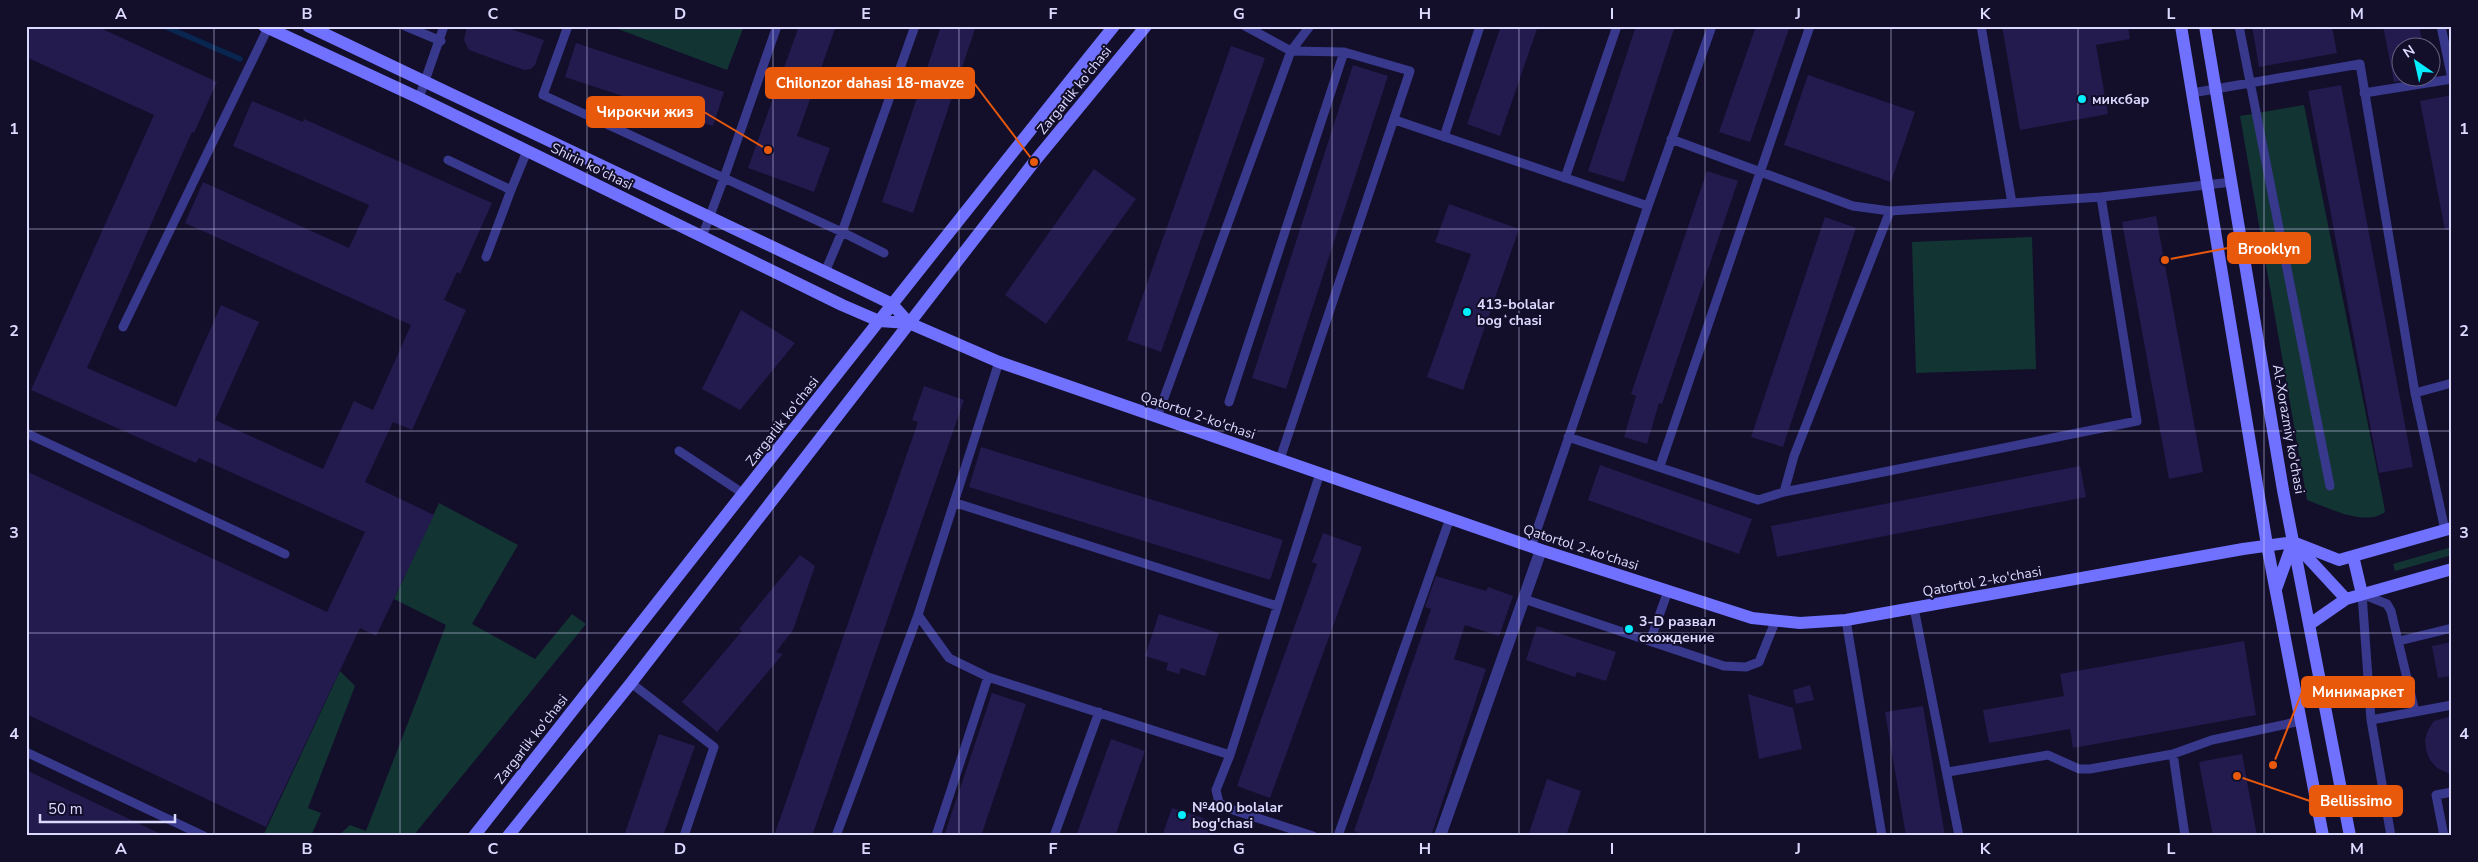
<svg xmlns="http://www.w3.org/2000/svg" width="2478" height="862" font-family="'Nunito Sans',sans-serif">
<style>
.green{fill:#123533}
.lines{fill:none;stroke-linecap:round;stroke-linejoin:round}
.stream{stroke:#092650;stroke-width:5.5}
.building{fill:#231a4d}
.lane{stroke:#38388d;stroke-width:9}
.street{stroke:#38388d;stroke-width:12}
.secondary{stroke:#7071ff;stroke-width:12}
.grid{fill:none;stroke:#dcd9ff;stroke-width:1;stroke-opacity:0.55}
.poi-dot{fill:#05eeff;stroke:#130f2b;stroke-width:2}
.labels{text-anchor:middle;stroke-width:4;stroke-linejoin:round;paint-order:stroke}
.street-label{font-size:14px;fill:#dcd9ff;stroke:#130f2b}
.poi-label{font-size:14px;font-weight:bold;fill:#dcd9ff;stroke:#130f2b;text-anchor:start}
.leader{fill:none;stroke:#e8590c;stroke-width:2}
.callout-dot{fill:#e8590c;stroke:#130f2b;stroke-width:2}
.callout{fill:#e8590c;stroke:#e8590c;stroke-width:2}
.callout-label{font-size:15px;text-anchor:middle;font-weight:bold;fill:#fff}
.neatline{fill:none;stroke:#dcd9ff;stroke-width:2}
.grid-label{font-size:16px;text-anchor:middle;font-weight:bold;fill:#dcd9ff}
</style>
<rect width="100%" height="100%" fill="#130f2b"/>
<path class="green" d="M610 26H744L727 70Z
M2304 105 2383 500 2385 512C2365 527 2329 508 2307 500L2240 116Z
M2032 237 2036 369 1916 373 1912 242Z
M439 503 518 545 472 624 535 659 572 614 586 624 413 836H338L350 825 366 831 446 625 394 599Z
M2452 547V555L2395 571 2393 564Z
M340 671 355 686 308 808 321 813 311 836H263Z"/>
<g class="lines">
<path class="stream" d="M164 26 240 59"/>
</g>
<path class="building" d="M26 26H96L217 82 194 133 192 132 87 368 176 407 221 305 259 322 215 420 323 469 354 401 373 410 411 325 185 223 203 182 349 248 369 205 233 146 252 101 303 122 304 119 492 203 460 274 457 272 444 300 466 310 412 430 393 422 365 482 434 515 376 636 360 628 266 827 26 714V471L327 612 365 532 199 458 196 463 31 390 154 115 26 57Z
M467 26H502L544 40 535 65 531 69 524 70 469 50 464 40Z
M799 26H836L797 136 830 148 814 192 748 168Z
M941 26H976L913 213 882 202Z
M1501 26H1538L1500 136 1467 124Z
M1636 26H1675L1624 182 1588 171Z
M1756 26H1790L1750 142 1719 132Z
M2002 26H2128L2130 39 2096 45 2108 114 2020 130Z
M2252 26H2332L2337 53 2259 67Z
M2383 26H2419L2424 48H2400V81L2394 82Z
M576 43 724 92 713 126 565 77Z
M1231 46 1265 58 1161 352 1127 340Z
M1353 65 1388 76 1286 389 1252 378Z
M1808 75 1915 112 1891 182 1784 145Z
M2341 85 2413 467 2379 473 2308 91Z
M2452 95V229L2445 230 2420 101Z
M1094 169 1136 199 1046 324 1005 295Z
M1707 171 1738 181 1662 404 1659 403 1647 444 1624 437 1636 396 1631 394Z
M1449 204 1519 229 1463 390 1427 377 1471 254 1435 242Z
M2156 216 2203 472 2169 479 2122 222Z
M1825 217 1856 228 1783 447 1751 437Z
M741 310 795 343 740 410 702 389Z
M924 386 964 400 812 836H774L918 422 912 420Z
M981 447 1283 540 1270 580 969 487Z
M1600 465 1752 519 1739 554 1588 500Z
M2080 466 2086 497 1777 557 1771 526Z
M1323 533 1362 547 1270 798 1237 786 1317 564 1312 562Z
M800 555 815 566 793 630 776 652 783 654 717 732 682 702 742 631 739 629Z
M1436 576 1486 591 1488 587 1513 596 1499 636 1465 625 1454 659 1486 669 1431 836H1369L1354 831 1431 609 1425 607Z
M1159 614 1219 633 1205 676 1181 668 1179 674 1166 670 1168 663 1145 656Z
M1537 626 1616 652 1606 681 1577 672 1575 677 1526 660Z
M2244 641 2256 715 2073 748 2070 729 1989 743 1983 710 2064 696 2060 674Z
M2452 642V676L2438 678 2432 646Z
M1810 685 1814 700 1796 704 1793 690Z
M992 693 1026 704 981 836H944Z
M1748 694 1793 708 1802 749 1759 759Z
M1923 706 1945 836H1906L1885 712Z
M2452 716V775L2437 768 2430 760 2426 750 2425 740 2428 730 2434 721Z
M659 734 695 746 663 836H624Z
M1111 739 1145 751 1115 836H1076Z
M2242 754 2257 836H2213L2199 762Z
M26 770 165 836H26Z
M1547 779 1581 791 1566 836H1528Z
M1172 808 1215 822 1210 836H1162Z"/>
<g class="lines">
<path class="lane" d="M405 26 441 41
M568 26 543 95 724 178 702 237
M777 26 724 178 842 232 825 272
M1245 26 1291 51 1344 52
M1981 26 2012 203
M2239 26 2330 486
M2441 26 2452 79
M2192 93 2360 64 2415 393
M2364 93 2452 79
M419 98 444 26
M1395 120 1648 206
M1444 137 1480 26
M1671 139 1853 206 1890 211 2101 197
M448 160 511 190 486 257
M1565 178 1617 26
M511 190 527 151
M884 253 842 232 915 26
M123 327 268 28
M1229 402 1344 52 1410 71 1280 459
M1157 417 1291 51 1310 26
M26 433 285 554
M1568 437 1758 500 1784 492 2137 421 2101 197 2232 182
M679 451 744 494
M1660 466 1810 26
M1784 492 1794 456 1890 211
M956 503 1277 606
M2445 530 2415 393 2452 383
M1531 547 1648 206 1712 26
M1524 599 1724 666 1746 667 1759 662 1775 622
M1914 608 1959 836
M918 615 949 658 988 677
M1846 620 1882 836
M1650 641 1668 591
M2399 641 2452 628
M631 683 714 747 684 836
M2371 720 2452 705
M26 752 204 836
M2173 754 2185 836
M1948 772 2048 755 2079 769H2090L2173 754 2212 740 2301 721
M836 836 918 615 999 362
M936 836 988 677 1230 755
M1054 836 1099 712
M1313 836 1233 810 1219 803 1216 790 1230 755 1320 473
M1338 836 1450 518
M2391 836 2371 720 2362 594 2387 604 2391 611 2415 712
M2444 836 2436 795 2452 792"/>
<path class="street" d="M1440 836 1541 550"/>
<path class="secondary" d="M264 26 419 98 842 305 879 321 909 323
M308 26 857 287 892 304 909 323 999 362 1541 550 1752 618 1800 623 1846 620 2243 549 2293 542 2339 560 2452 528
M2181 26 2267 545 2323 836
M2205 26 2283 490 2350 836
M2297 546 2346 599
M2353 556 2362 594
M2276 589 2293 542
M2310 624 2346 599 2452 569
M474 836C687 565 898 294 1114 26
M508 836 631 683 1034 162 1146 26"/>
</g>
<path class="grid" d="M214 26V836M400 26V836M587 26V836M773 26V836M959 26V836M1146 26V836M1332 26V836M1519 26V836M1705 26V836M1891 26V836M2078 26V836M2264 26V836M26 229H2452M26 431H2452M26 633H2452"/>
<g class="poi-dot">
<circle cx="2082" cy="99" r="5"/>
<circle cx="1467" cy="312" r="5"/>
<circle cx="1629" cy="629" r="5"/>
<circle cx="1182" cy="815" r="5"/>
</g>
<g class="labels">
<g class="street-label">
<text transform="translate(1074 90) rotate(-51)" y="5">Zargarlik ko'chasi</text>
<text transform="translate(592 166) rotate(26)" y="5">Shirin ko'chasi</text>
<text transform="translate(1198 415) rotate(19)" y="5">Qatortol 2-ko'chasi</text>
<text transform="translate(782 421) rotate(-52)" y="5">Zargarlik ko'chasi</text>
<text transform="translate(2289 429) rotate(80)" y="5">Al-Xorazmiy ko'chasi</text>
<text transform="translate(1581 547) rotate(18)" y="5">Qatortol 2-ko'chasi</text>
<text transform="translate(1982 581) rotate(-10)" y="5">Qatortol 2-ko'chasi</text>
<text transform="translate(531 739) rotate(-52)" y="5">Zargarlik ko'chasi</text>
</g>
<g class="poi-label">
<text x="2092" y="104">миксбар</text>
<text x="1477" y="309">413-bolalar<tspan x="1477" dy="16">bogʻchasi</tspan></text>
<text x="1639" y="626">3-D развал<tspan x="1639" dy="16">схождение</tspan></text>
<text x="1192" y="812">№400 bolalar<tspan x="1192" dy="16">bog'chasi</tspan></text>
</g>
</g>
<path class="leader" d="M1034 162L974 83M768 150L704 112M2165 260L2228 248M2273 765L2302 692M2237 776L2310 801"/>
<g class="callout-dot">
<circle cx="1034" cy="162" r="5"/>
<circle cx="768" cy="150" r="5"/>
<circle cx="2165" cy="260" r="5"/>
<circle cx="2273" cy="765" r="5"/>
<circle cx="2237" cy="776" r="5"/>
</g>
<g class="callout">
<rect x="766" y="68" width="208" height="30" rx="5"/>
<rect x="587" y="97" width="117" height="30" rx="5"/>
<rect x="2228" y="233" width="82" height="30" rx="5"/>
<rect x="2302" y="677" width="112" height="30" rx="5"/>
<rect x="2310" y="786" width="92" height="30" rx="5"/>
</g>
<g class="callout-label">
<text x="870" y="88">Chilonzor dahasi 18-mavze</text>
<text x="645" y="117">Чирокчи жиз</text>
<text x="2269" y="254">Brooklyn</text>
<text x="2358" y="697">Минимаркет</text>
<text x="2356" y="806">Bellissimo</text>
</g>
<rect width="2478" height="862" fill="none" stroke="#130f2b" stroke-width="55"/>
<g transform="translate(2416 62) rotate(326)"><circle r="24" fill="#130f2b" stroke="#636080"/>
<path d="M0-4L9 19L0 12L-9 19Z" fill="#05eeff"/>
<text y="-8" font-size="14" font-weight="bold" text-anchor="middle" fill="#dcd9ff">N</text>
</g>
<path d="M40 814v8h135v-8" fill="none" stroke="#dcd9ff" stroke-width="2.5"/>
<text x="48" y="814" font-size="15" fill="#dcd9ff" stroke="#130f2b" stroke-width="4" paint-order="stroke">50 m</text>
<rect x="28" y="28" width="2422" height="806" class="neatline"/>
<g class="grid-label">
<text x="121" y="19">A</text>
<text x="307" y="19">B</text>
<text x="493" y="19">C</text>
<text x="680" y="19">D</text>
<text x="866" y="19">E</text>
<text x="1053" y="19">F</text>
<text x="1239" y="19">G</text>
<text x="1425" y="19">H</text>
<text x="1612" y="19">I</text>
<text x="1798" y="19">J</text>
<text x="1985" y="19">K</text>
<text x="2171" y="19">L</text>
<text x="2357" y="19">M</text>
<text x="14" y="134">1</text>
<text x="2464" y="134">1</text>
<text x="14" y="336">2</text>
<text x="2464" y="336">2</text>
<text x="14" y="538">3</text>
<text x="2464" y="538">3</text>
<text x="14" y="739">4</text>
<text x="2464" y="739">4</text>
<text x="121" y="854">A</text>
<text x="307" y="854">B</text>
<text x="493" y="854">C</text>
<text x="680" y="854">D</text>
<text x="866" y="854">E</text>
<text x="1053" y="854">F</text>
<text x="1239" y="854">G</text>
<text x="1425" y="854">H</text>
<text x="1612" y="854">I</text>
<text x="1798" y="854">J</text>
<text x="1985" y="854">K</text>
<text x="2171" y="854">L</text>
<text x="2357" y="854">M</text>
</g>
</svg>
